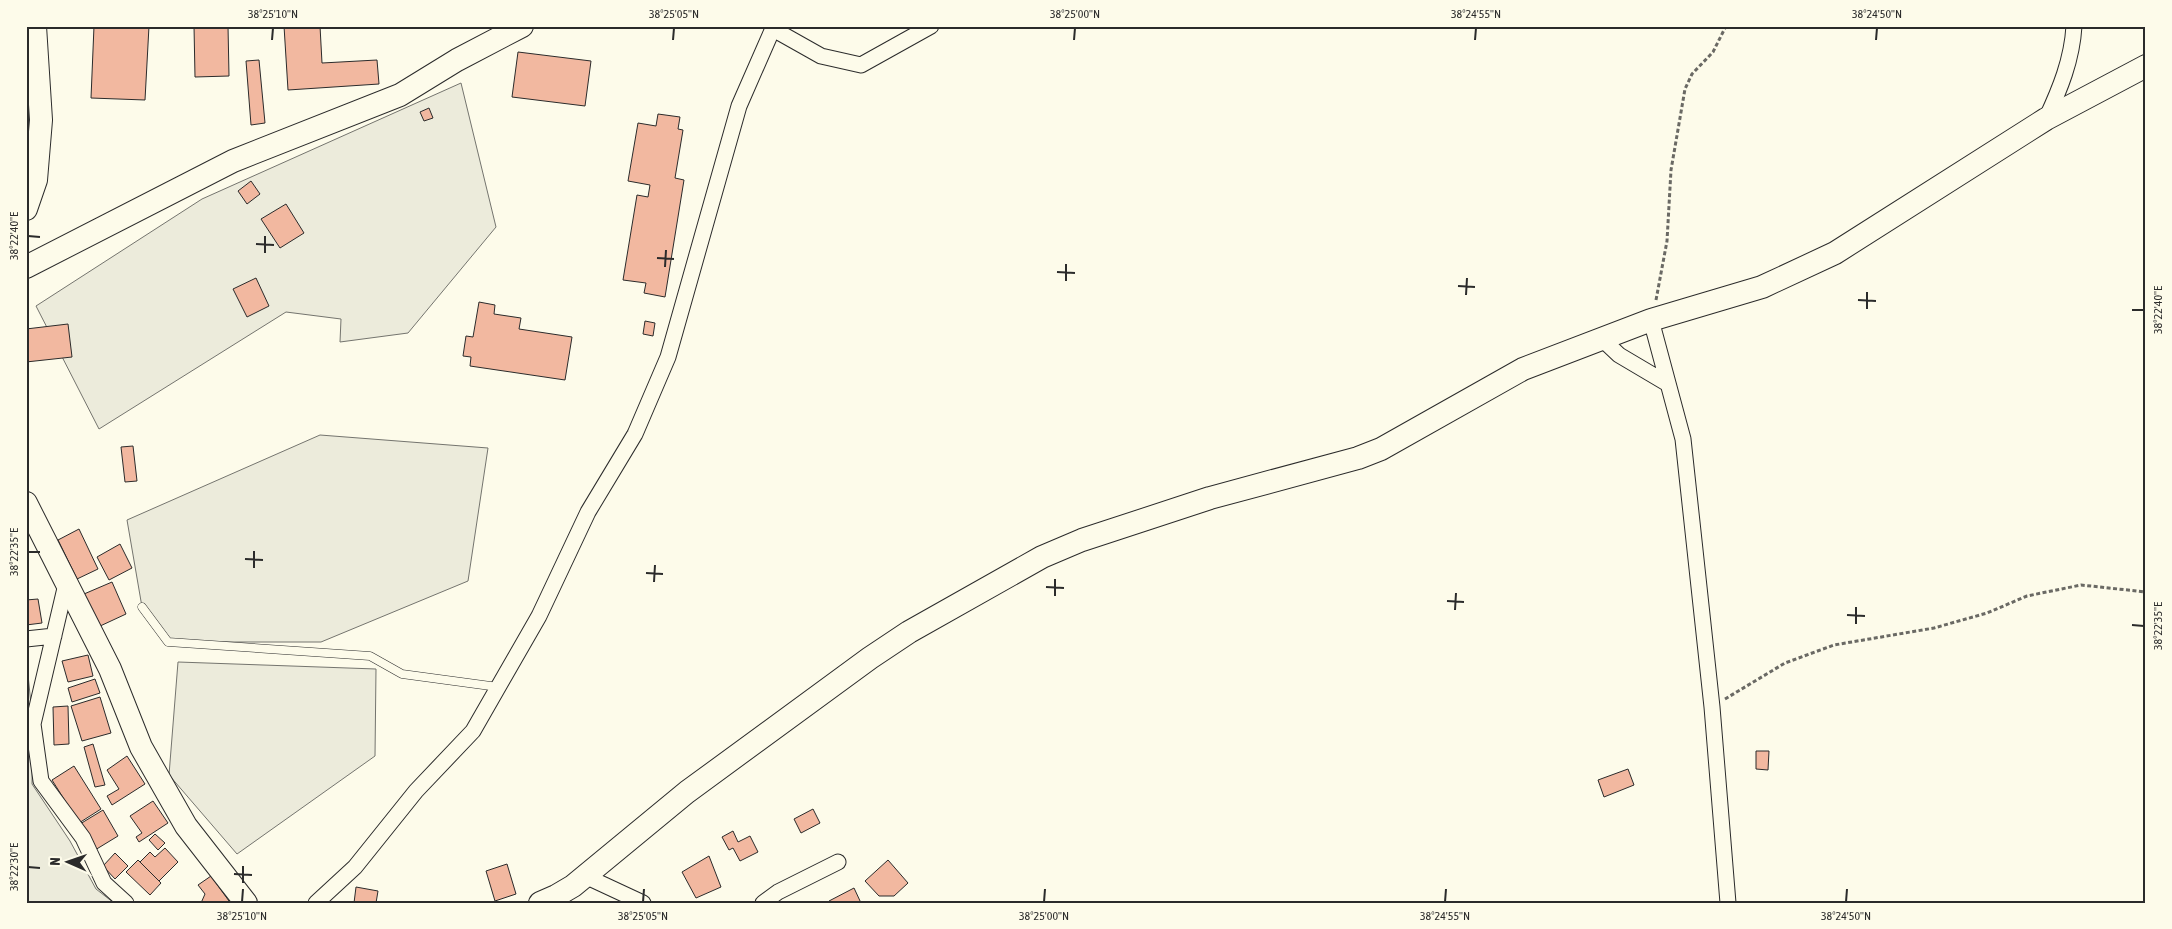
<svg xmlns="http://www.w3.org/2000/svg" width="2172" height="929" font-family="'Asap Condensed',sans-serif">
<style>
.green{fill:#ecebdb;stroke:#74746e}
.building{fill:#f2b8a0;stroke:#2b2b2b}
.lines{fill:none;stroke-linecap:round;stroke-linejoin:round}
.lane-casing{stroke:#2b2b2b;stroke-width:9}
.street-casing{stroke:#2b2b2b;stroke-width:17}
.secondary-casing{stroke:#2b2b2b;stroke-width:24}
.path{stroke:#6a6964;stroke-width:3;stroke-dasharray:4 2.5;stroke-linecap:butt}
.lane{stroke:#fdfbea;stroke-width:8}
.street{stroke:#fdfbea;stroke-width:15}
.secondary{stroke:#fdfbea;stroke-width:22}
.ticks{fill:none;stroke:#2b2b2b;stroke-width:2}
.neatline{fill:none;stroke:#2b2b2b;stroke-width:2}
.ticks-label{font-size:12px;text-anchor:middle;fill:#2b2b2b}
</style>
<rect width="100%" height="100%" fill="#fdfbea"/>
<path class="green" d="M461 83 496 227 408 333 340 342 341 319 286 312 99 429 36 306 202 199Z
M320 435 488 448 468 581 321 642H168L142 607 127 520Z
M26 655 33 724 32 784 70 841 96 889 114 903H26Z
M178 662 376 669 375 756 237 854 169 775Z"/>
<path class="building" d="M94 26H149L145 100 91 98Z
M194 26H228L229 76 195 77Z
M284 26H320L322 63 377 60 379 84 288 90Z
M518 52 591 61 585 106 512 97Z
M259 60 265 123 251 125 246 61Z
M429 108 433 118 424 121 420 112Z
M658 114 680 117 678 129 683 130 675 178 684 180 665 297 644 293 646 283 623 280 637 195 648 197 650 185 628 181 638 123 656 126Z
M251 181 260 194 247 204 238 191Z
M286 204 304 233 280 248 261 219Z
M256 278 269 306 247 317 233 289Z
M479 302 495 305 494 314 521 318 519 329 572 337 565 380 470 366 471 357 463 356 466 336 473 337Z
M645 321 655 323 653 336 643 334Z
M68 324 72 357 26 362V329Z
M133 446 137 481 125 482 121 447Z
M79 529 98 569 77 579 58 540Z
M120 544 132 568 109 580 97 557Z
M112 582 126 614 98 627 84 594Z
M38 599 42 623 26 625V600Z
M88 655 93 676 68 682 62 661Z
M95 679 100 693 72 702 68 688Z
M100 697 111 733 82 741 71 706Z
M68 706 69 744 54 745 53 707Z
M93 744 105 785 95 787 84 747Z
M1756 751H1769L1768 770 1756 769Z
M127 756 145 784 112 805 107 796 119 789 107 770Z
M74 766 101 809 79 823 52 780Z
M1628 769 1634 785 1604 797 1598 780Z
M153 801 168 823 139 842 136 837 142 833 130 816Z
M813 809 820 823 801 833 794 819Z
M103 810 118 836 95 850 80 824Z
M733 831 738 842 750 836 758 852 740 861 733 848 729 850 722 837Z
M155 834 165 843 158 850 149 840Z
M165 848 178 862 159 881 140 862 150 852 155 857Z
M115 853 128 866 115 879 103 866Z
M709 856 721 887 696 898 682 872Z
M138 860 161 883 150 895 126 872Z
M888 860 908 883 894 896H879L865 881Z
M507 864 516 894 495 901 486 871Z
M211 876 229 901 228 903H201L205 894 198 885Z
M356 887 378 891 376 903H354Z
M854 888 861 903H830L829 901Z"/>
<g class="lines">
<defs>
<path id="lane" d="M142 607 168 642 370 656 402 674 498 687"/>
<path id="street" d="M773 29 821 56 861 65 931 26
M2046 119C2060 89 2072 60 2074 26
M1651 320 1683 439 1712 707 1728 903
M1601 338 1619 355 1668 384
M66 584 33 724 41 781 83 838 104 883 126 903
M26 639 54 636
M585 876 643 903
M316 903 355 867 416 791 473 731 539 616 588 512 635 434 668 357 739 106 774 26
M763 903 778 892 838 862"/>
<path id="secondary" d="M26 209 36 180 41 120 35 26
M26 267 233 161 400 95 457 60 522 26
M26 503 110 669 141 747 186 826 246 903
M540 903 556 896 573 886 687 792 870 658 909 632 1042 557 1082 540 1210 498 1358 458 1381 449 1523 369 1651 320 1762 287 1835 253 2046 119 2146 66"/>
</defs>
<use href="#lane" class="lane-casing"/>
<use href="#street" class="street-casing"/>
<use href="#secondary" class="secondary-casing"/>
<path class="path" d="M1656 300 1667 241 1671 170 1685 89 1692 74 1713 52 1726 26
M1725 699 1785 663 1834 645 1934 628 1987 613 2027 596 2081 585 2146 592"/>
<use href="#lane" class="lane"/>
<use href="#street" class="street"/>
<use href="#secondary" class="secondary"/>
</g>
<path class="ticks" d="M272 40 273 28M673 40 674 28M1074 40 1075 28M1475 40 1476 28M1876 40 1877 28M28 236 40 237M256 244 274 245M265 253V236M657 258 674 259M665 267 666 250M1057 272 1075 273M1066 281V264M1458 286 1475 287M1466 295 1467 278M1858 300 1876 301M1867 309V292M2132 310H2144M28 552H40M245 559 263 560M254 568V551M646 573 663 574M654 582 655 565M1046 587 1064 588M1055 596V579M1447 601 1464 602M1455 610 1456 593M1847 615 1865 616M1856 624V607M2132 625 2144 626M28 867 40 868M234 874 252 875M243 883V866M242 902 243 889M643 902 644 889M1044 902 1045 889M1445 902 1446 889M1846 902 1847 889"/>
<rect width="2172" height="929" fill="none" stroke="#fdfbea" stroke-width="55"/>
<g transform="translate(68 862) rotate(272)" stroke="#fdfbea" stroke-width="4" paint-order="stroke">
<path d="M0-4L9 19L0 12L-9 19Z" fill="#2b2b2b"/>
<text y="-8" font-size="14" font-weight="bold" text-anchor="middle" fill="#2b2b2b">N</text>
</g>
<rect x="28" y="28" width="2116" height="874" class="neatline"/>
<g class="ticks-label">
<text x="273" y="18">38°25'10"N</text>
<text x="674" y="18">38°25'05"N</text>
<text x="1075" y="18">38°25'00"N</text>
<text x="1476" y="18">38°24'55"N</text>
<text x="1877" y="18">38°24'50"N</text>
<text transform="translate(14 236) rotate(-90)" y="4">38°22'40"E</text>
<text transform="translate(2158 310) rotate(-90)" y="4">38°22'40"E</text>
<text transform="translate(14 552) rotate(-90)" y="4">38°22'35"E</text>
<text transform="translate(2158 626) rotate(-90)" y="4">38°22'35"E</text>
<text transform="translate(14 867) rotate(-90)" y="4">38°22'30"E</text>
<text x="242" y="920">38°25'10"N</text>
<text x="643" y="920">38°25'05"N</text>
<text x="1044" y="920">38°25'00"N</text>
<text x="1445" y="920">38°24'55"N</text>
<text x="1846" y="920">38°24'50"N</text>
</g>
</svg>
